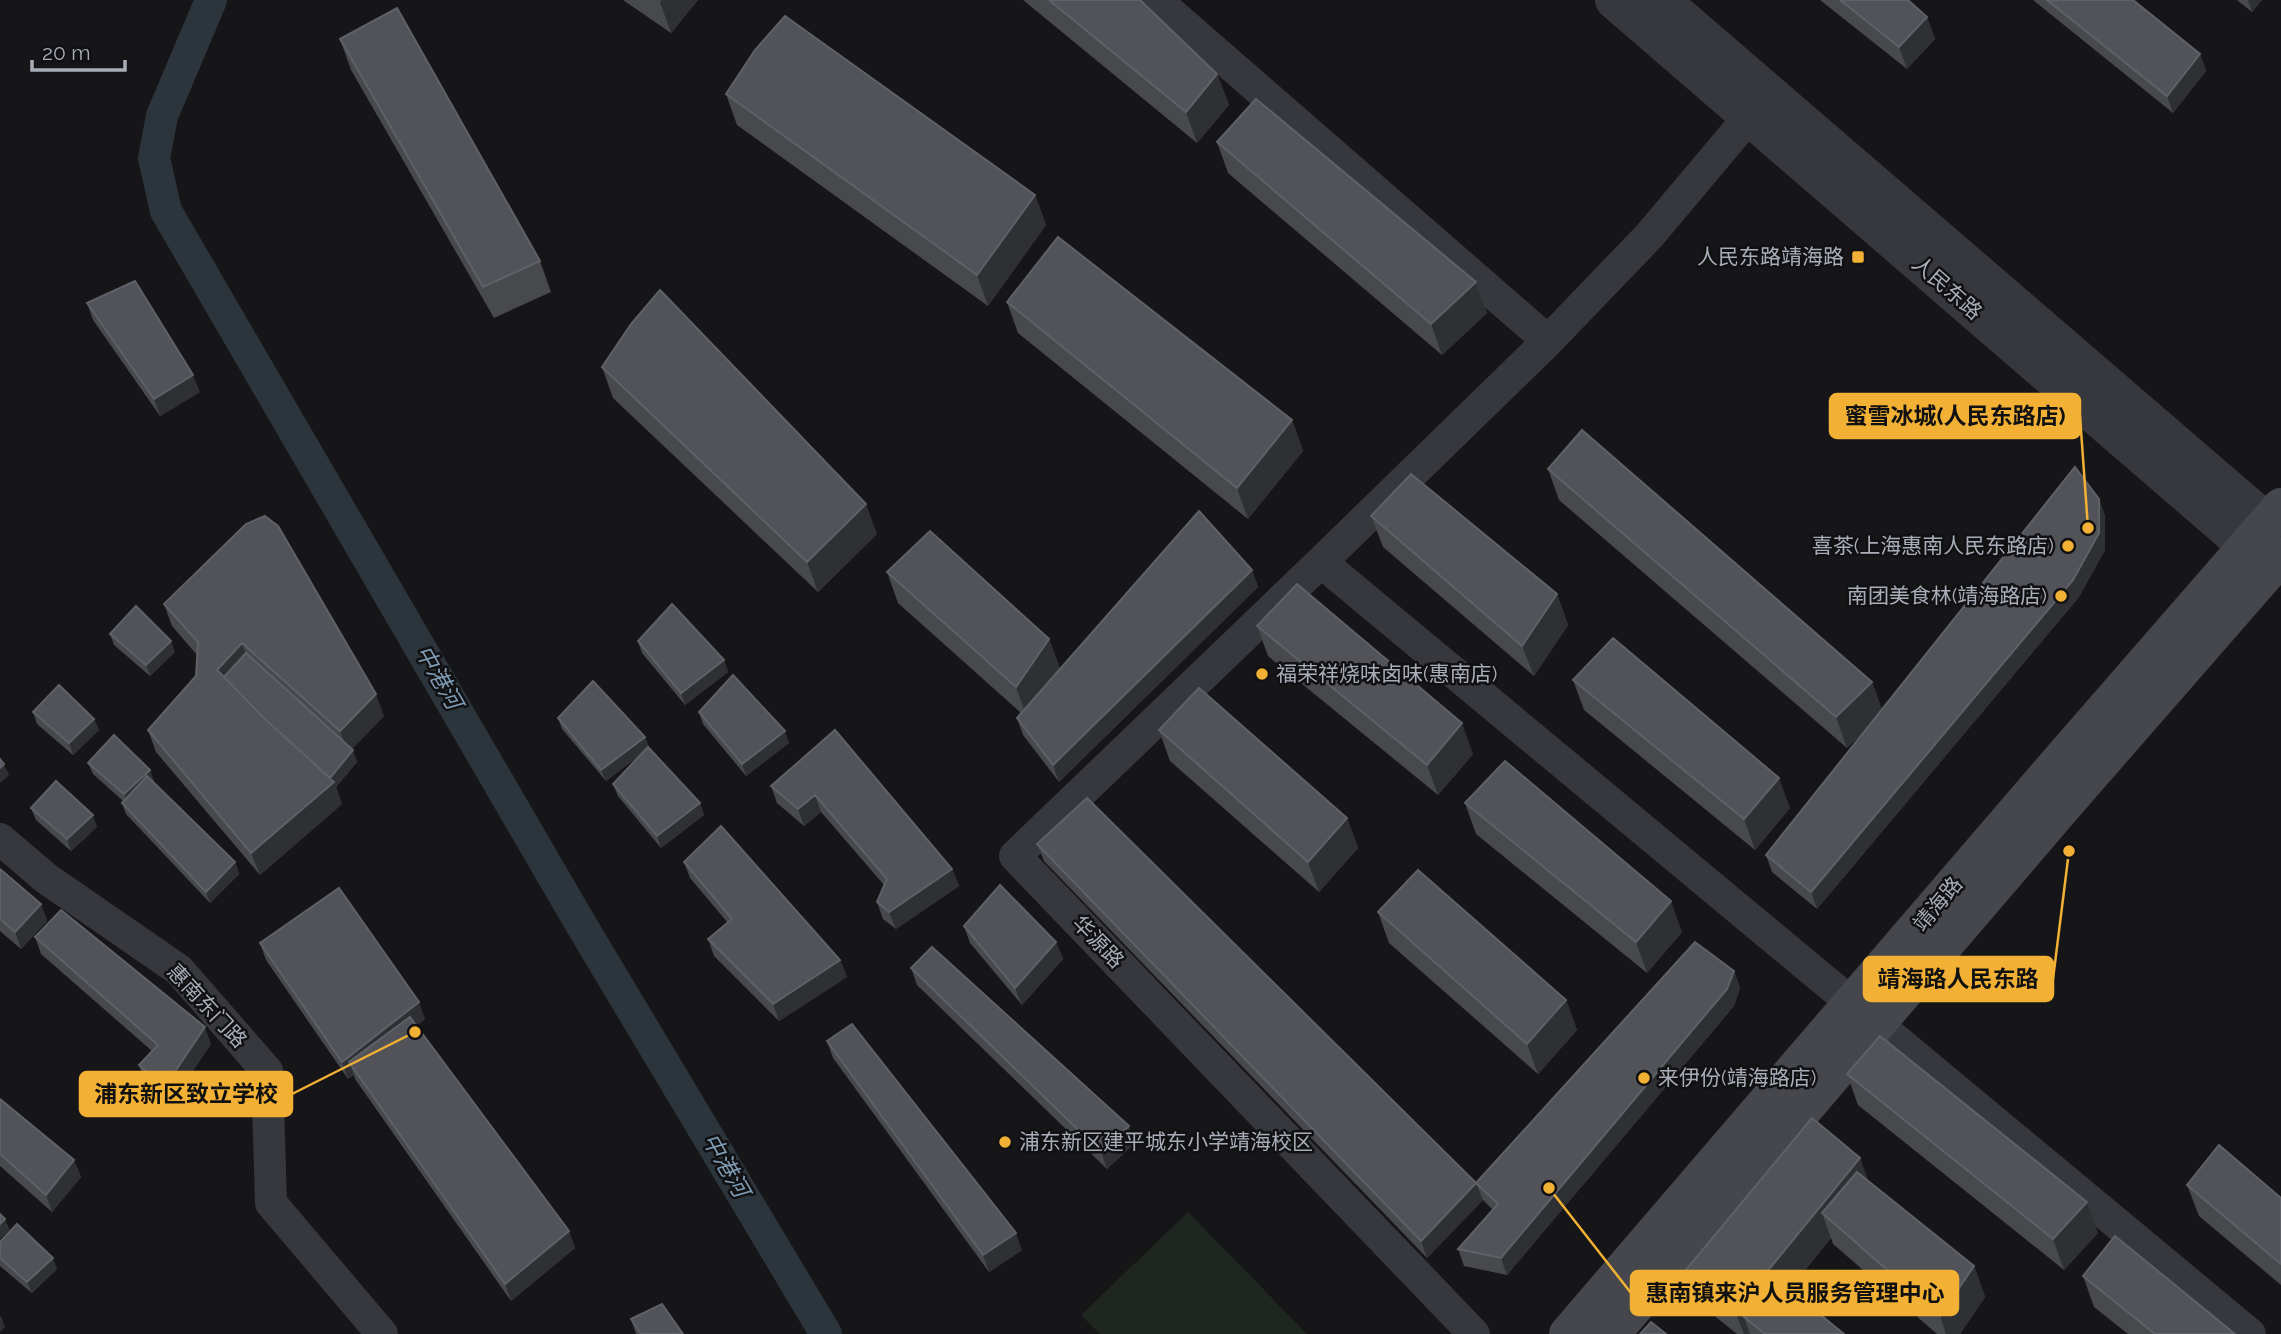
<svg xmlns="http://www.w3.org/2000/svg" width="2281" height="1334" font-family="Raleway,'Noto Sans SC',sans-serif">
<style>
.green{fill:#1e261f}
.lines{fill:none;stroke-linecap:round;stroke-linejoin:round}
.canal{stroke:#2c353c;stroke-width:32}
.minor{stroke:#37383d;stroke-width:32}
.tertiary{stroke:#37383d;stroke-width:38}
.secondary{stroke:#45474d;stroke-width:38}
.wall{fill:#47494d}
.shaded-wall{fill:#2f3033}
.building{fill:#525359;stroke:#5f6168;stroke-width:2}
.poi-dot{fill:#f2b134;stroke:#111113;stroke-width:2.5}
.labels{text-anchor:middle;stroke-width:5;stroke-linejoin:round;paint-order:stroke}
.poi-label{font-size:21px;fill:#a8adb8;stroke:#111113;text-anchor:end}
.street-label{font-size:21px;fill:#a8adb8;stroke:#111113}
.water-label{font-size:23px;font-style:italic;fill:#7f9bb3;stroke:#111113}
.leader{fill:none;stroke:#f2b134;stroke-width:2.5}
.callout-dot{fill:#f2b134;stroke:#111113;stroke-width:2.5}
.callout{fill:#f2b134;stroke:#f2b134;stroke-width:2.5}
.callout-label{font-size:23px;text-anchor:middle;font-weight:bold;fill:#111}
</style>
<rect width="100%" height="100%" fill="#161618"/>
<path class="green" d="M1188 1212 1307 1334H1100L1081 1315Z"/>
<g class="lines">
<path class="canal" d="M211 0 162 116 154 158 166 211 579 921 826 1334"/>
<path class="minor" d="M1156 0 1548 341 1321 562 2250 1334
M1548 341 1649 236 1749 117
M1321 562 1015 856 1474 1334
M0 839 47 879 179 970 267 1071 271 1203 382 1334"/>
<path class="tertiary" d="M1614 0 2272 568
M1661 0 2281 534"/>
<path class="secondary" d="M1568 1334 2040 784 2281 507
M1611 1334 2064 805 2281 556"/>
</g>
<path class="wall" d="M623 0H698L671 33Z
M1023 0H1140L1217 74 1229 105 1197 143Z
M1820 0H1908L1927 17 1935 39 1907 69Z
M2033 0H2133L2200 54 2206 71 2173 113Z
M2237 0H2262L2252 12Z
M340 39 540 261 551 292 494 318 351 70Z
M726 94 1035 195 1046 225 988 306 737 125Z
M1217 142 1476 282 1487 313 1442 355 1228 173Z
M1007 302 1292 420 1303 451 1248 519 1018 333Z
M87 303 200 392 160 416 93 320Z
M602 367 877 534 818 592 613 398Z
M1548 469 1872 682 1882 710 2099 499 2105 516V550L2079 597 1817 909 1772 872 1766 855 1865 731 1847 748 1559 500Z
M1371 516 1557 594 1568 625 1534 676 1383 547Z
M246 524 384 716 352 749 357 762 336 787 342 804 260 875 156 752 148 730 196 676 197 655 172 626 164 604Z
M1252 570 1258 587 1059 782 1023 735 1017 718 1021 713 898 603 887 572 1049 639 1060 669Z
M1257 626 1473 754 1438 795 1268 656Z
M110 634 175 652 150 676 114 645Z
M638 641 724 660 728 672 685 705 642 653Z
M1573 680 1790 808 1755 850 1584 710Z
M33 712 94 719 99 730 73 755 37 724Z
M699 712 789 743 746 776 703 724Z
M558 718 645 737 649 748 700 803 704 815 661 848 618 796 613 784 643 753 606 781 562 729Z
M835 730 952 869 959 886 896 929 883 919 877 902 884 885 821 812 804 826 777 803 771 786Z
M1159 730 1347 818 1358 848 1319 892 1170 761Z
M88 763 150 770 153 782 235 862 239 874 210 903 126 814 122 803 123 801 93 774Z
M1465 803 1682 932 1647 973 1476 834Z
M31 808 97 827 71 851 36 820Z
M1037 844 1476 1183 1734 971 1740 988 1734 1006 1507 1275 1464 1266 1458 1249 1493 1210 1483 1200 1427 1258 1044 861Z
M684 862 840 960 847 977 779 1021 714 956 708 939 728 923 690 878Z
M0 869 41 904 47 921 21 949 0 931Z
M1378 912 1566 1000 1577 1030 1538 1074 1389 943Z
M964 926 1056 942 1063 959 1022 1005 970 943Z
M35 937 211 1044 170 1105 145 1082 139 1065 152 1051 41 954Z
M260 943 425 1019 416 1026 569 1231 575 1248 511 1301 355 1079 354 1075 348 1079 266 960Z
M911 968 1135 1143 1107 1169 917 985Z
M827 1041 1022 1250 989 1272 833 1058Z
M1847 1074 2098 1233 2064 1270 1858 1105Z
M0 1099 74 1160 81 1177 52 1212 0 1166Z
M1860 1158 1868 1181 1974 1266 1985 1297 1960 1334H1937L1833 1244 1831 1238 1789 1290 1844 1334H1737L1696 1301 1685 1271Z
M2187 1185 2281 1198V1285L2199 1216Z
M0 1242 57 1269 32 1293 0 1266Z
M2083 1276 2235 1334H2128L2094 1307Z
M631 1319 683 1334H636Z"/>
<path class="shaded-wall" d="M662 0H698L671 33 660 2Z
M2248 0H2262L2252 12Z
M1927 17 1935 39 1907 69 1899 47Z
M2200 54 2206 71 2173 113 2167 96Z
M1217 74 1229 105 1197 143 1186 112Z
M1035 195 1046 225 988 306 977 275Z
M1476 282 1487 313 1442 355 1431 324Z
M193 375 200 392 160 416 154 399Z
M1292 420 1303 451 1248 519 1237 488Z
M2099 499 2105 516V550L2079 597 1817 909 1811 892Z
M866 504 877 534 818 592 807 562Z
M1252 570 1258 587 1059 782 1053 765Z
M1557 594 1568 625 1534 676 1522 646Z
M1049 639 1060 670 1027 718 1016 687Z
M171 641 175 652 150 676 146 665Z
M242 643 250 665 228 688 217 670Z
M724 660 728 672 685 705 681 693Z
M1872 682 1883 713 1847 748 1836 717Z
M376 694 384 716 348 753 340 731Z
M94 719 99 730 73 755 69 743Z
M1462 723 1473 754 1438 795 1427 765Z
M785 731 789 743 746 776 742 764Z
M645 737 649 748 606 781 601 770Z
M353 750 357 762 336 787 342 804 260 875 251 853 327 781Z
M4 764 9 775 0 783V768Z
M150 770 154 781 128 805 124 794Z
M1779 778 1790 808 1755 850 1744 819Z
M815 795 821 812 804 826 798 809Z
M700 803 704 815 661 848 657 836Z
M93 815 97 827 71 851 67 839Z
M1347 818 1358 848 1319 892 1308 862Z
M235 862 239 874 210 903 206 892Z
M952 869 959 886 896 929 889 912Z
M1671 901 1682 932 1647 973 1636 942Z
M41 904 47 921 21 949 15 932Z
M1056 942 1063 959 1022 1005 1015 988Z
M840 960 847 977 779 1021 773 1004Z
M1734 971 1740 988 1734 1006 1507 1275 1501 1258Z
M1566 1000 1577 1030 1538 1074 1527 1044Z
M419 1002 425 1019 356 1073 349 1062 354 1075 348 1079 342 1062Z
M205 1027 211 1044 170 1105 164 1088Z
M1129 1126 1135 1143 1107 1169 1101 1152Z
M1860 1158 1871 1189 1822 1213 1831 1238 1758 1328 1744 1317 1750 1334H1744L1735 1311Z
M74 1160 81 1177 52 1212 46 1195Z
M1476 1183 1483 1200 1427 1258 1421 1241Z
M2087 1202 2098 1233 2064 1270 2053 1239Z
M5 1219 10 1230 0 1239V1224Z
M569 1231 575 1248 511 1301 505 1284Z
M1016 1233 1022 1250 989 1272 983 1255Z
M53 1258 57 1269 32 1293 27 1282Z
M1974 1266 1985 1297 1960 1334H1946L1940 1316Z
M1 1316 5 1327 0 1332V1317Z"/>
<path class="building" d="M1049 0H1140L1217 74 1186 112Z
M1840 0H1908L1927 17 1899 47Z
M2047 0H2133L2200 54 2167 96Z
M397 8 540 261 483 287 340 39Z
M785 16 1035 195 977 275 726 94 755 50Z
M1256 99 1476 282 1431 324 1217 142Z
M1058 237 1292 420 1237 488 1007 302Z
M135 281 193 375 154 399 87 303Z
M660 290 866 504 807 562 602 367 631 324Z
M1582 430 1872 682 1836 717 1548 469Z
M2075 467 2099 499V533L2073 580 1811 892 1766 855Z
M1411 474 1557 594 1522 646 1371 516Z
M1199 511 1252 570 1053 765 1017 718Z
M265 516 278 526 376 694 340 731 242 643 217 670 265 719 334 782 251 853 148 730 196 676 198 642 164 604 246 524Z
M930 531 1049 639 1016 687 887 572Z
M1297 584 1462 723 1427 765 1257 626Z
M672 604 724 660 681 693 638 641Z
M136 606 171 641 146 665 110 634Z
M1613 638 1779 778 1744 819 1573 680Z
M246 653 353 750 330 778 265 719 224 677Z
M733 675 785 731 742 764 699 712Z
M593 681 645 737 601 770 558 718Z
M59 685 94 719 69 743 33 712Z
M1199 688 1347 818 1308 862 1159 730Z
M835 730 952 869 889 912 877 902 887 879 815 795 798 809 771 786Z
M114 735 150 770 124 794 88 763Z
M648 747 700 803 657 836 613 784Z
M0 759 4 764 0 768Z
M1505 761 1671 901 1636 942 1465 803Z
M147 776 235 862 206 892 122 803Z
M56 781 93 815 67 839 31 808Z
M1087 798 1476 1183 1695 942 1734 971 1727 989 1501 1258 1458 1249 1498 1204 1476 1183 1421 1241 1037 844Z
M721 826 840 960 773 1004 708 939 732 919 684 862Z
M0 869 41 904 15 932 0 919Z
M1418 870 1566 1000 1527 1044 1378 912Z
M1000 885 1056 942 1015 988 964 926Z
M339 888 419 1002 342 1062 260 943Z
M61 910 205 1027 164 1088 139 1065 158 1045 35 937Z
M932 947 1129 1126 1101 1152 911 968Z
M410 1017 569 1231 505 1284 349 1062Z
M852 1024 1016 1233 983 1255 827 1041Z
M1880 1036 2087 1202 2053 1239 1847 1074Z
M0 1099 74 1160 46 1195 0 1154Z
M1812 1118 1860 1158 1735 1311 1685 1271Z
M2219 1145 2281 1198V1264L2187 1185Z
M1857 1172 1974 1266 1940 1316 1822 1213Z
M0 1214 5 1219 0 1224Z
M17 1224 53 1258 27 1282 0 1258V1242Z
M2115 1236 2235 1334H2155L2083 1276Z
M1774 1277 1844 1334H1765L1744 1317Z
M662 1304 683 1334H641L631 1319Z
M1651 1322 1666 1334H1640Z"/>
<g class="poi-dot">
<rect x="1851" y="250" width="14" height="14" rx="3.5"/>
<circle cx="2068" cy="546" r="7"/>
<circle cx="2061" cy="596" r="7"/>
<circle cx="1262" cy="674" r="7"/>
<circle cx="1644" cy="1078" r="7"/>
<circle cx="1005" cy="1142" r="7"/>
</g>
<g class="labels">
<g class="poi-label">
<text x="1844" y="264">人民东路靖海路</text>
<text x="2054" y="553">喜茶(上海惠南人民东路店)</text>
<text x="2047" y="603">南团美食林(靖海路店)</text>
<text x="1276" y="681" text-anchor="start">福荣祥烧味卤味(惠南店)</text>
<text x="1658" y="1085" text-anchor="start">来伊份(靖海路店)</text>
<text x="1019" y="1149" text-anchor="start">浦东新区建平城东小学靖海校区</text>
</g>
<g class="street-label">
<text transform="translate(1947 288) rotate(41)" y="7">人民东路</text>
<text transform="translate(1938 904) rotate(-50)" y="7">靖海路</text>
<text transform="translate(1098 942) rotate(46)" y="7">华源路</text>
<text transform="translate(207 1006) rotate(47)" y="7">惠南东门路</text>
</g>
<g class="water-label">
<text transform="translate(439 677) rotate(60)" y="8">中港河</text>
<text transform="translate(726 1165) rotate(60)" y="8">中港河</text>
</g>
</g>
<path class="leader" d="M2088 528L2080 416M2069 851L2053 979M415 1032L292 1094M1549 1188L1631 1293"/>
<g class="callout-dot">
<circle cx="2088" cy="528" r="7"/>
<circle cx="2069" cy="851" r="7"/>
<circle cx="415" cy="1032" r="7"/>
<circle cx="1549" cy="1188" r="7"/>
</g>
<g class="callout">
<rect x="1830" y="394" width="250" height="44" rx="7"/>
<rect x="1864" y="957" width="189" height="44" rx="7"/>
<rect x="80" y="1072" width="212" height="44" rx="7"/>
<rect x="1631" y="1271" width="327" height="44" rx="7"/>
</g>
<g class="callout-label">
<text x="1955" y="424">蜜雪冰城(人民东路店)</text>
<text x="1958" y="987">靖海路人民东路</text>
<text x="186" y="1102">浦东新区致立学校</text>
<text x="1795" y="1301">惠南镇来沪人员服务管理中心</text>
</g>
<path d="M32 60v10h93v-10" fill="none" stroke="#a8adb8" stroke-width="3.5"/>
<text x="42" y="60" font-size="21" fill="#a8adb8" stroke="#111113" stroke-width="5" paint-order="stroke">20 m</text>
</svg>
